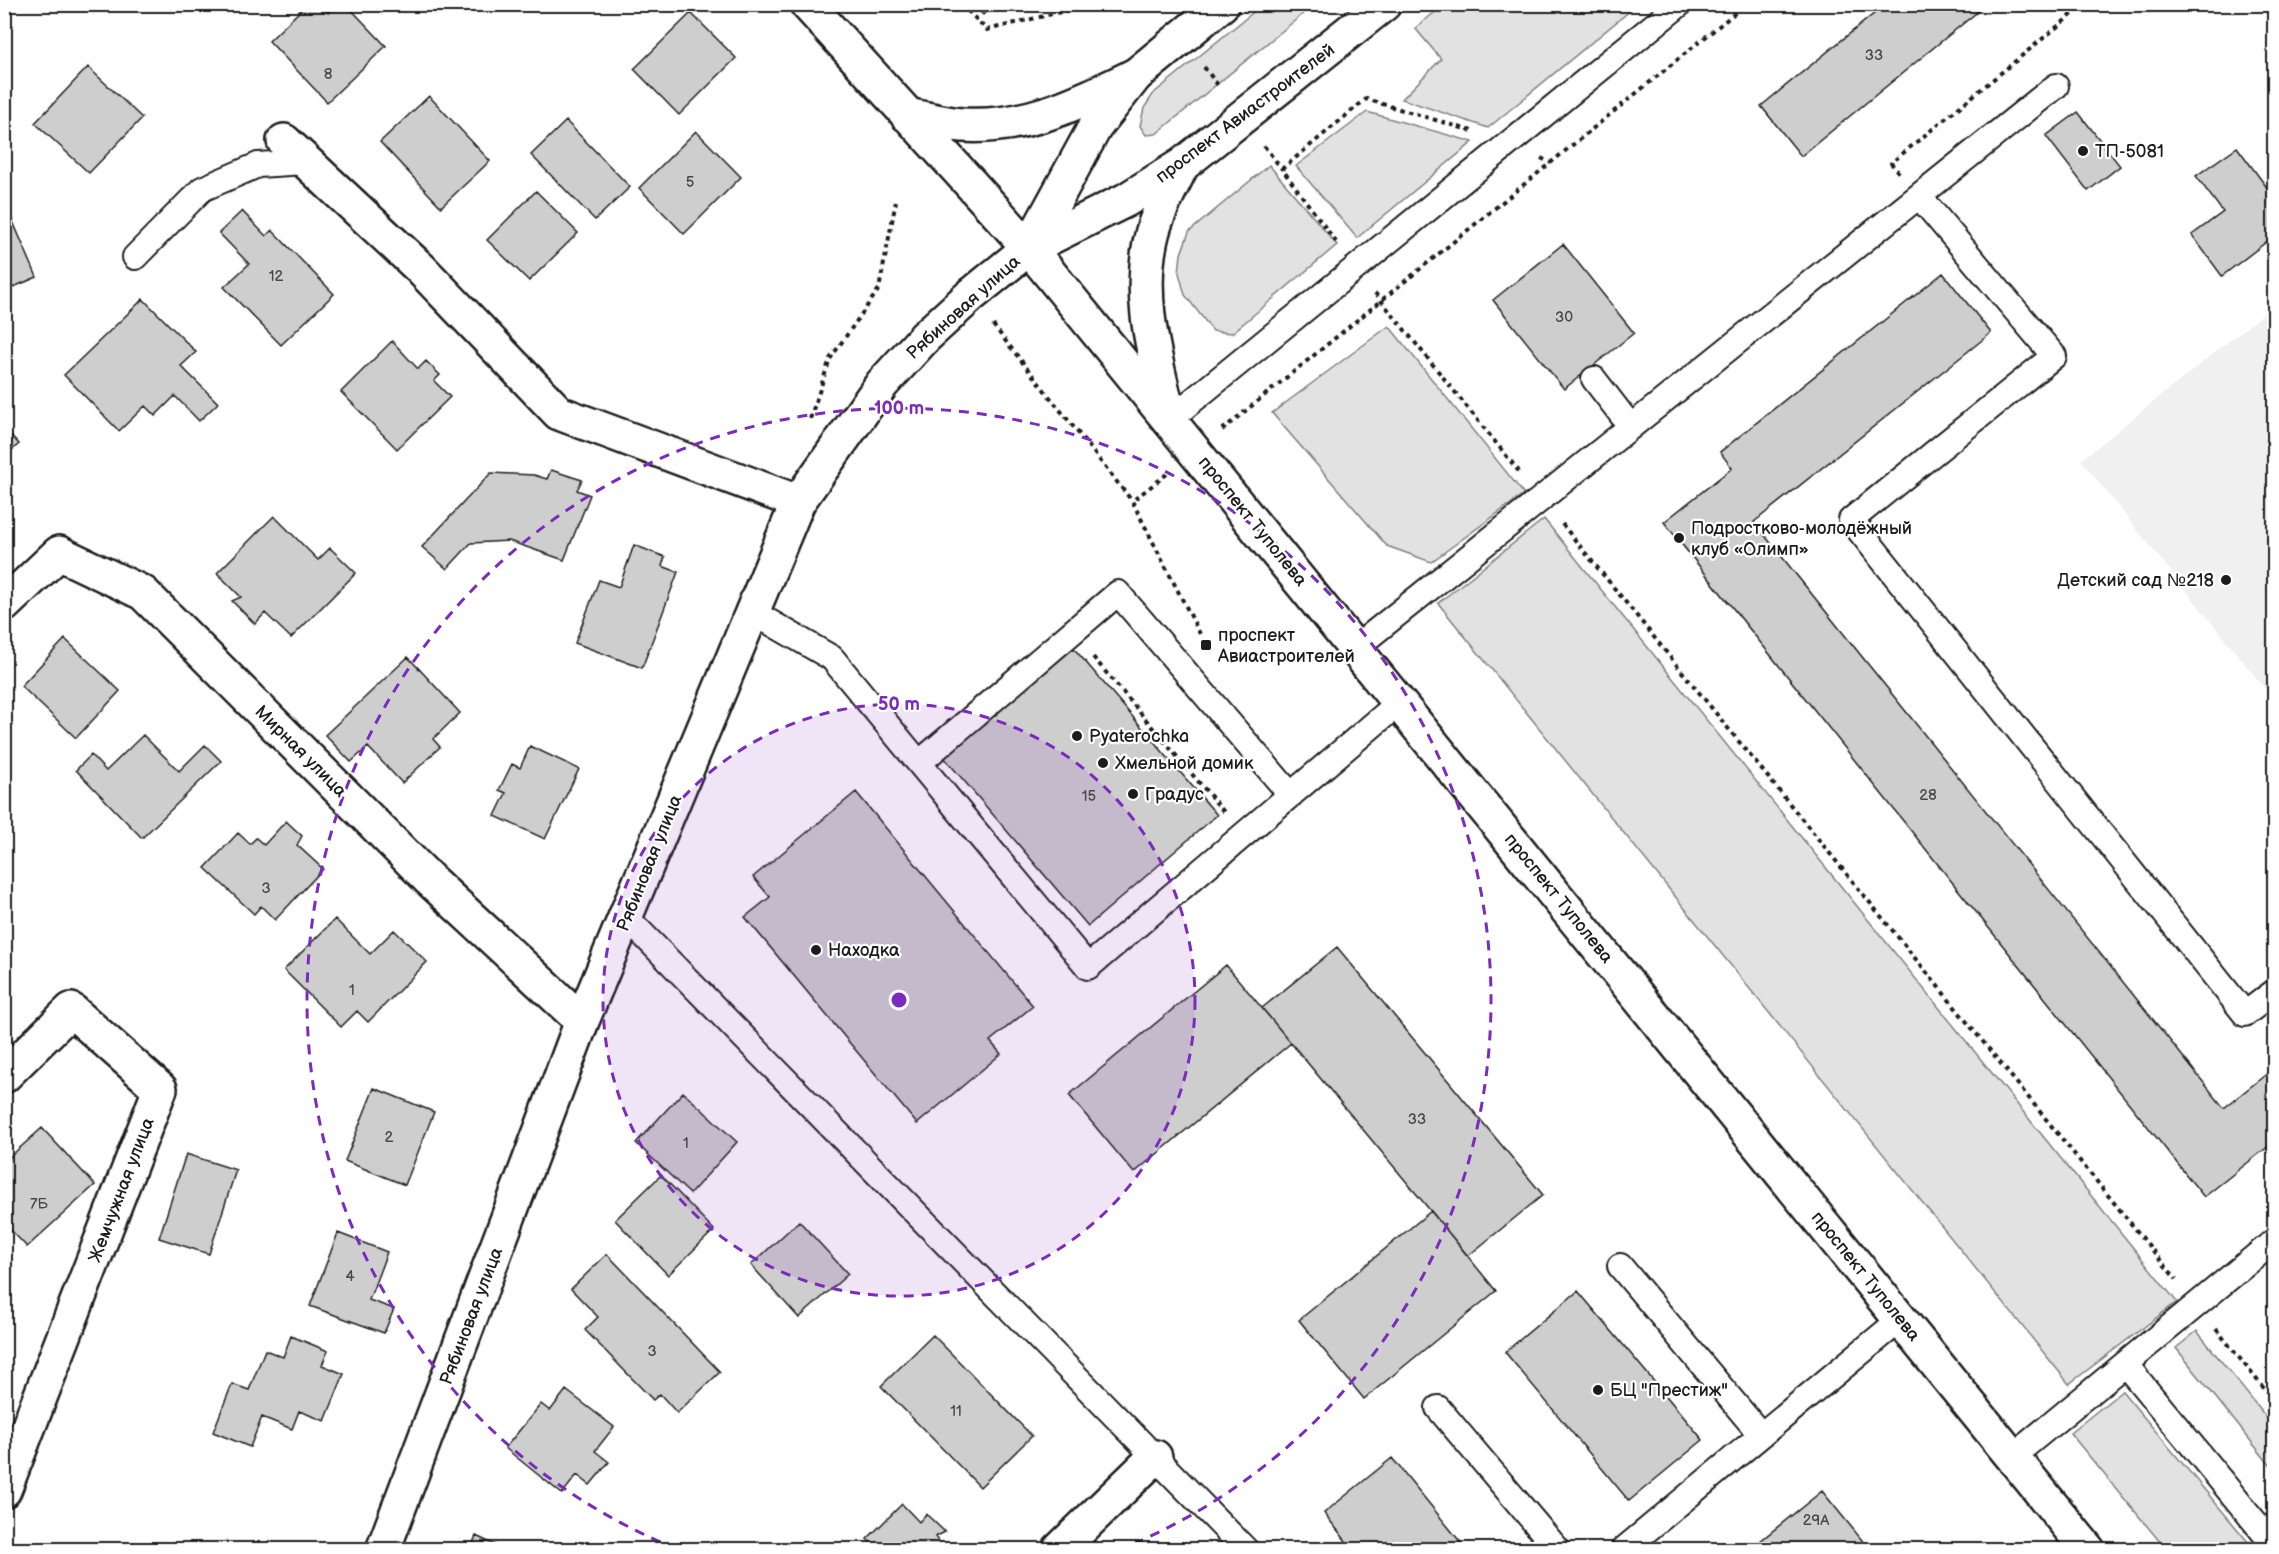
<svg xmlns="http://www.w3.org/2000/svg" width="2279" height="1554" font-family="'Balsamiq Sans',sans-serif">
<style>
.built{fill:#f0f0f0}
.green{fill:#e2e2e2;stroke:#7f7f7f;stroke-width:1.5}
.building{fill:#cecece;stroke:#1c1c1c;stroke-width:1.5}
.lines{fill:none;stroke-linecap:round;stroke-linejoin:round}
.lane-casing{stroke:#1c1c1c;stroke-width:28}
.street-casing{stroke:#1c1c1c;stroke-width:38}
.secondary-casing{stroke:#1c1c1c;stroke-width:38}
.path{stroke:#1c1c1c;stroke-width:4;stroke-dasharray:4.5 4.5;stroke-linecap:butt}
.lane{stroke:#fff;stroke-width:24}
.street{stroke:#fff;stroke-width:33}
.secondary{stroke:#fff;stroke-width:33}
.ring{fill:none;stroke:#7b2cbf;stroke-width:3;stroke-dasharray:10 8}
.poi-dot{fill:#1c1c1c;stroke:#fff;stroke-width:2}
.labels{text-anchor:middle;stroke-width:4.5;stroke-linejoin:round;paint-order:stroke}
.number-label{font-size:15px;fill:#484848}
.street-label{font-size:18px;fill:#1c1c1c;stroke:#fff}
.poi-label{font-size:18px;fill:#1c1c1c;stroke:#fff;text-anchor:start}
.centre{fill:#7b2cbf;stroke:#fff;stroke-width:3}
.ring-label{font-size:18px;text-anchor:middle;font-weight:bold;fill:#7b2cbf;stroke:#fff;stroke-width:4.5;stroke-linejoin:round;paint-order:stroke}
</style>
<rect width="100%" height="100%" fill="#fff"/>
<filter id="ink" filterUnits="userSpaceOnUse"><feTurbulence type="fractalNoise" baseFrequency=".0167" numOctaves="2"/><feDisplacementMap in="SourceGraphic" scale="12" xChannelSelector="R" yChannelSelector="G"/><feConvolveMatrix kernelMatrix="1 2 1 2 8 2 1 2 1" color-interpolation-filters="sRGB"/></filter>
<g filter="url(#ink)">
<path class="built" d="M2274 305V700L2081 460Z"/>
<path class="green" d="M1262 5H1314L1156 134 1146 135 1140 126 1144 108 1154 93Z
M1444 5V4L1637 5 1488 128 1402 99 1441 59 1415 28Z
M1367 112 1473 142 1357 238 1296 166Z
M1269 165 1337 245 1232 333 1213 331 1185 295 1179 273 1181 254 1189 232Z
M1389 326 1524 494 1431 562 1387 546 1272 413Z
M1544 519 2177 1302 2069 1384 1438 603Z
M2197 1331 2274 1427V1470L2176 1348Z
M2122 1391 2254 1549H2166L2070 1433Z"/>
<path class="building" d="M307 4H320L328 13 337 4H346L386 46 327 102 269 41Z
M972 4H993L983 15Z
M1886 4H1987L1801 156 1761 106Z
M691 13 736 58 679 115 634 69Z
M88 67 142 118 89 173 35 123Z
M429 96 490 161 441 207 380 142Z
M2078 112 2120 166 2088 191 2046 136Z
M566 121 630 187 595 220 531 155Z
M696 131 741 177 684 234 639 188Z
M2237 147 2274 197V236L2222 276 2192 235 2223 212 2196 176Z
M536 191 578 233 529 281 487 240Z
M4 201 37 277 4 291Z
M242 211 266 236 272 230 334 294 281 345 224 287 249 264 219 233Z
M1563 244 1634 333 1564 389 1493 300Z
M1943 273 1991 333 1754 522 2224 1108 2274 1068V1142L2204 1197 1664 522 1732 468 1720 452Z
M143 299 196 352 181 366 218 403 199 421 175 396 155 416 145 406 119 431 64 375Z
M392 341 418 369 426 361 440 375 434 381 450 397 397 449 341 392Z
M4 428 19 444 4 457Z
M551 470 582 480 577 490 590 495 564 560 509 541 471 543 447 569 422 547 491 473 534 475 547 479Z
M274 516 318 560 330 548 356 573 291 638 265 613 255 624 232 601 241 597 217 573Z
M634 545 665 557 662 566 678 572 642 668 575 643 599 580 619 587Z
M65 639 120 691 76 738 21 686Z
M1071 645 1217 815 1088 926 942 755Z
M408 657 460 713 433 739 440 747 402 783 368 747 351 762 325 735Z
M143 735 179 771 205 745 221 761 142 838 76 770 91 755 106 771Z
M530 746 579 769 545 839 495 816 506 793 499 790 512 764 520 768Z
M856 792 1033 1006 990 1041 1001 1054 917 1124 745 917 770 897 753 877Z
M286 821 302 836 297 845 323 869 275 920 261 906 254 914 205 868 238 833 250 844 256 838 264 845Z
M335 919 370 954 394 930 427 962 368 1022 357 1011 341 1027 284 970Z
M1337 947 1543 1195 1468 1256 1262 1008Z
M1226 965 1291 1043 1134 1173 1069 1095Z
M374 1088 434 1112 405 1185 345 1161Z
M683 1092 737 1142 690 1194 636 1143Z
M42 1128 95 1185 27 1247 4 1223V1162Z
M186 1154 236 1170 209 1254 159 1238Z
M661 1175 714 1230 668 1275 615 1220Z
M1431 1211 1496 1291 1364 1399 1299 1320Z
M799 1221 848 1274 799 1318 751 1265Z
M338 1233 387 1252 369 1300 394 1309 384 1333 310 1306Z
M607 1254 720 1372 677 1413 660 1394 653 1400 585 1330 598 1317 571 1289Z
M1578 1291 1703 1440 1629 1501 1505 1352Z
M933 1335 1032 1436 980 1487 881 1386Z
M291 1336 328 1351 322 1365 344 1374 325 1421 299 1411 292 1429 262 1417 250 1447 213 1432 232 1384 249 1390 265 1350 283 1357Z
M566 1390 614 1427 595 1451 609 1462 590 1485 577 1475 562 1494 505 1448 541 1404 550 1411Z
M1392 1458 1467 1550H1353L1324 1513Z
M1822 1491 1870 1550H1749Z
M902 1504 919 1522 926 1514 945 1532 935 1537 946 1550H878L867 1539Z
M476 1536 506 1550H470Z"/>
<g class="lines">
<defs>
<path id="lane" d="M1919 196 2054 356 1851 520 2245 1014 2274 992
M135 257 202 189 258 165 305 162
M1594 379 1631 427
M1170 419 1680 4
M752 612 832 658 1088 967 1400 702
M1355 648 2056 86
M919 763 1118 593 1291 795
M627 918 1246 1550
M1620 1266 1761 1435
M2125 1364 2274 1545
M1438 1408 1558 1550
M2013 1456 2274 1241
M1623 1550 1901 1319"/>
<path id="street" d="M907 115C925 118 944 124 962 125 1028 129 1079 102 1136 75
M284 141 420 268 559 413 798 502
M4 605 59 553 143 593 430 880 582 1021
M4 1076 71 1010 160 1089 4 1490
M383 1550 582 1021 798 502 882 384 925 337 970 296 1029 248 807 4
M1059 1550 1155 1457"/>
<path id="secondary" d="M1029 248 2088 1550
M1029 248 1126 200 1182 165 1384 4
M1029 248 1095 127 1136 75 1222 4
M1168 412C1153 352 1135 286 1155 224 1162 204 1173 184 1182 165"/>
</defs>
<use href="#lane" class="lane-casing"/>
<use href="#street" class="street-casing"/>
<use href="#secondary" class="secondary-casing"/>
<path class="path" d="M961 4 987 30 1093 4
M1204 67 1220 88
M1264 146 1282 169
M1541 158 1551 163
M1899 173 1891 163 2085 4
M1336 242 1282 169 1366 99 1472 131
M1375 293 1521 474
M993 325 1132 501
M810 419 830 359 879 289 896 201
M1222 430 1746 4
M1167 474 1132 501 1201 636
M1562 524 2176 1279
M1093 657 1224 812
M2216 1329 2274 1401"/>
<use href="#lane" class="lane"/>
<use href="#street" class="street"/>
<use href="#secondary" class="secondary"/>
</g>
</g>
<circle cx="899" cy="1000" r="296" fill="#7b2cbf" fill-opacity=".12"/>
<g class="ring">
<circle cx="899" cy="1000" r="296"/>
<path d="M677 1549A592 592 0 1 1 1121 1549"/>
</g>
<g class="poi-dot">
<circle cx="2083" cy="151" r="6"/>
<circle cx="1679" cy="538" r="6"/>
<circle cx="2226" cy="580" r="6"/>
<rect x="1200" y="639" width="12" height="12" rx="3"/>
<circle cx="1077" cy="736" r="6"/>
<circle cx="1103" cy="763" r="6"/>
<circle cx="1133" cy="794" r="6"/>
<circle cx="816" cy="950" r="6"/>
<circle cx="1598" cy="1390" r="6"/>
</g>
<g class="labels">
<g class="number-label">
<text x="1874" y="60">33</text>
<text x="328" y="79">8</text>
<text x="690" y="187">5</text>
<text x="276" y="281">12</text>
<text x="1564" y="322">30</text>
<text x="1928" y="800">28</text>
<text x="1089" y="801">15</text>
<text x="266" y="893">3</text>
<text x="352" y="995">1</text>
<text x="1417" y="1124">33</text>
<text x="389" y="1142">2</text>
<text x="686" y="1148">1</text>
<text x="39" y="1209">7Б</text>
<text x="350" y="1281">4</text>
<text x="652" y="1356">3</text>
<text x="956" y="1416">11</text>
<text x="1816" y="1525">29А</text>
</g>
<g class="street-label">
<text transform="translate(1245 113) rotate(-37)" y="6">проспект Авиастроителей</text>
<text transform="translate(963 307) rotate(-42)" y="6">Рябиновая улица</text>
<text transform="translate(1253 521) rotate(51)" y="6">проспект Туполева</text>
<text transform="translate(301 751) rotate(45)" y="6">Мирная улица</text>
<text transform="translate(649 863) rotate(-68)" y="6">Рябиновая улица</text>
<text transform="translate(1559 898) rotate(51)" y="6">проспект Туполева</text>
<text transform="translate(121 1190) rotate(-69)" y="6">Жемчужная улица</text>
<text transform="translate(1866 1276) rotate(51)" y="6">проспект Туполева</text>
<text transform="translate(471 1316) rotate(-69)" y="6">Рябиновая улица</text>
</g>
<g class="poi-label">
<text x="2095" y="157">ТП-5081</text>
<text x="1691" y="534">Подростково-молодёжный<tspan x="1691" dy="21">клуб «Олимп»</tspan></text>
<text x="2214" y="586" text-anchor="end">Детский сад №218</text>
<text x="1218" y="641">проспект<tspan x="1218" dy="21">Авиастроителей</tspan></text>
<text x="1089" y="742">Pyaterochka</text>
<text x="1115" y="769">Хмельной домик</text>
<text x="1145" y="800">Градус</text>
<text x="828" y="956">Находка</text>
<text x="1610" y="1396">БЦ "Престиж"</text>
</g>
</g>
<circle cx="899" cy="1000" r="9" class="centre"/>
<g class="ring-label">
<text x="899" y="414">100 m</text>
<text x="899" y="710">50 m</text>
</g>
<rect width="2279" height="1554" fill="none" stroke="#fff" stroke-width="24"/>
<rect x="12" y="12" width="2255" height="1530" fill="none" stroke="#1c1c1c" stroke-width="2" filter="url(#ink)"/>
</svg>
